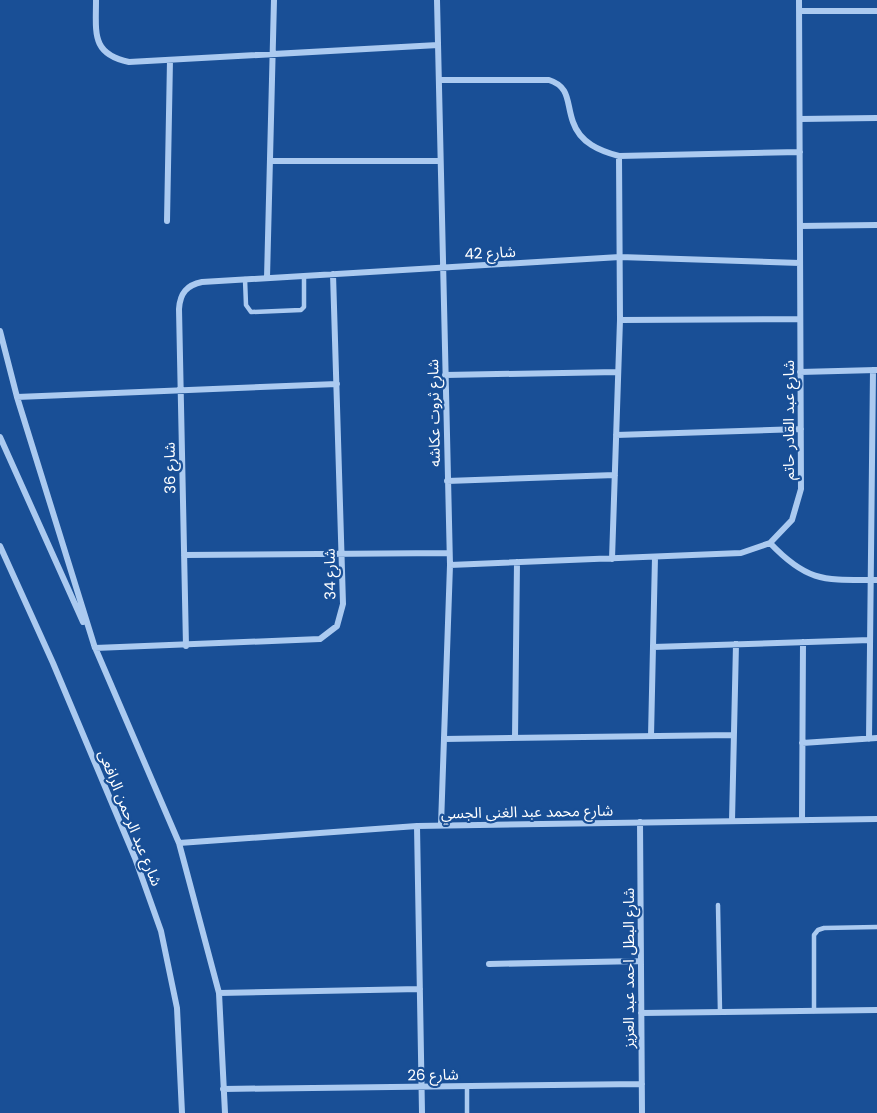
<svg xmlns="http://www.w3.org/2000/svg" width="877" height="1113" font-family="Poppins,'Noto Sans Arabic',sans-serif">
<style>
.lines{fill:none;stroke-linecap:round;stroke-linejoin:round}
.lane{stroke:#abcaf0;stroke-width:4.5}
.street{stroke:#abcaf0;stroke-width:6}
.labels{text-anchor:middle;stroke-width:4.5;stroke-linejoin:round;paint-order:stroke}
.street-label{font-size:15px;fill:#fff;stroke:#194f96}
</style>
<rect width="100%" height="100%" fill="#194f96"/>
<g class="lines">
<path class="lane" d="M245 279 246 305 251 312 301 310 304 307V276
M718 905 720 1012
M814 1011V935L818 930 824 928 877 927
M467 1087V1113"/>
<path class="street" d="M96 0C96 33 91 54 129 62L438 45
M437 0 450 565 441 825
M799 11H877
M439 80H549C571 87 566 103 573 122 580 143 600 151 619 156L800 152
M800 119 877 118
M270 161H440
M167 221 170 60
M800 226 877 225
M267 278 274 0
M620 320 800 319
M0 331 17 397 95 648 320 639 337 626 343 604 333 274
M800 372 876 370
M445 375 618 372
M17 397 337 384
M616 435 801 429
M0 437 83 622
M447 481 615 475
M770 543C808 583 825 580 877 580
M0 546 53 663 135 858 161 931 177 1008 182 1113
M184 555 449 553
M612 559 620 320 619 156
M450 565 741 553 770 543 792 520 801 489 799 0
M94 645 179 843 219 993 225 1113
M186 646 179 309C180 293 187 285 202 282L620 257 800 263
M653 647 870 640
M651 736 655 557
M515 738 517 562
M444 739 734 735
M869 739 873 370
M802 743 877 738
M802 820 803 642
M732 821 736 644
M640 822 642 1113
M417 826 422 1113
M179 843 417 826 877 819
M489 964 641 961
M219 993 420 989
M641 1013 877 1010
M223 1089 642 1084"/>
</g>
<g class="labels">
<g class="street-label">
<text transform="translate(490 253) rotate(-3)" y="5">شارع 42</text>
<text transform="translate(434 413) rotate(-91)" y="5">شارع ثروت عكاشه</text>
<text transform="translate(789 420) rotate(-90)" y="5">شارع عبد القادر حاتم</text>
<text transform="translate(170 468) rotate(-91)" y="5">شارع 36</text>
<text transform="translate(330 574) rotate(-91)" y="5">شارع 34</text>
<text transform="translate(527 812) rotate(-1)" y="5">شارع محمد عبد الغنى الجسي</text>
<text transform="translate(130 818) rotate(68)" y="5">شارع عبد الرحمن الرافعى</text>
<text transform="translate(629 968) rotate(-90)" y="5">شارع البطل احمد عبد العزيز</text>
<text transform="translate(433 1075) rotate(-1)" y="5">شارع 26</text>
</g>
</g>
</svg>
